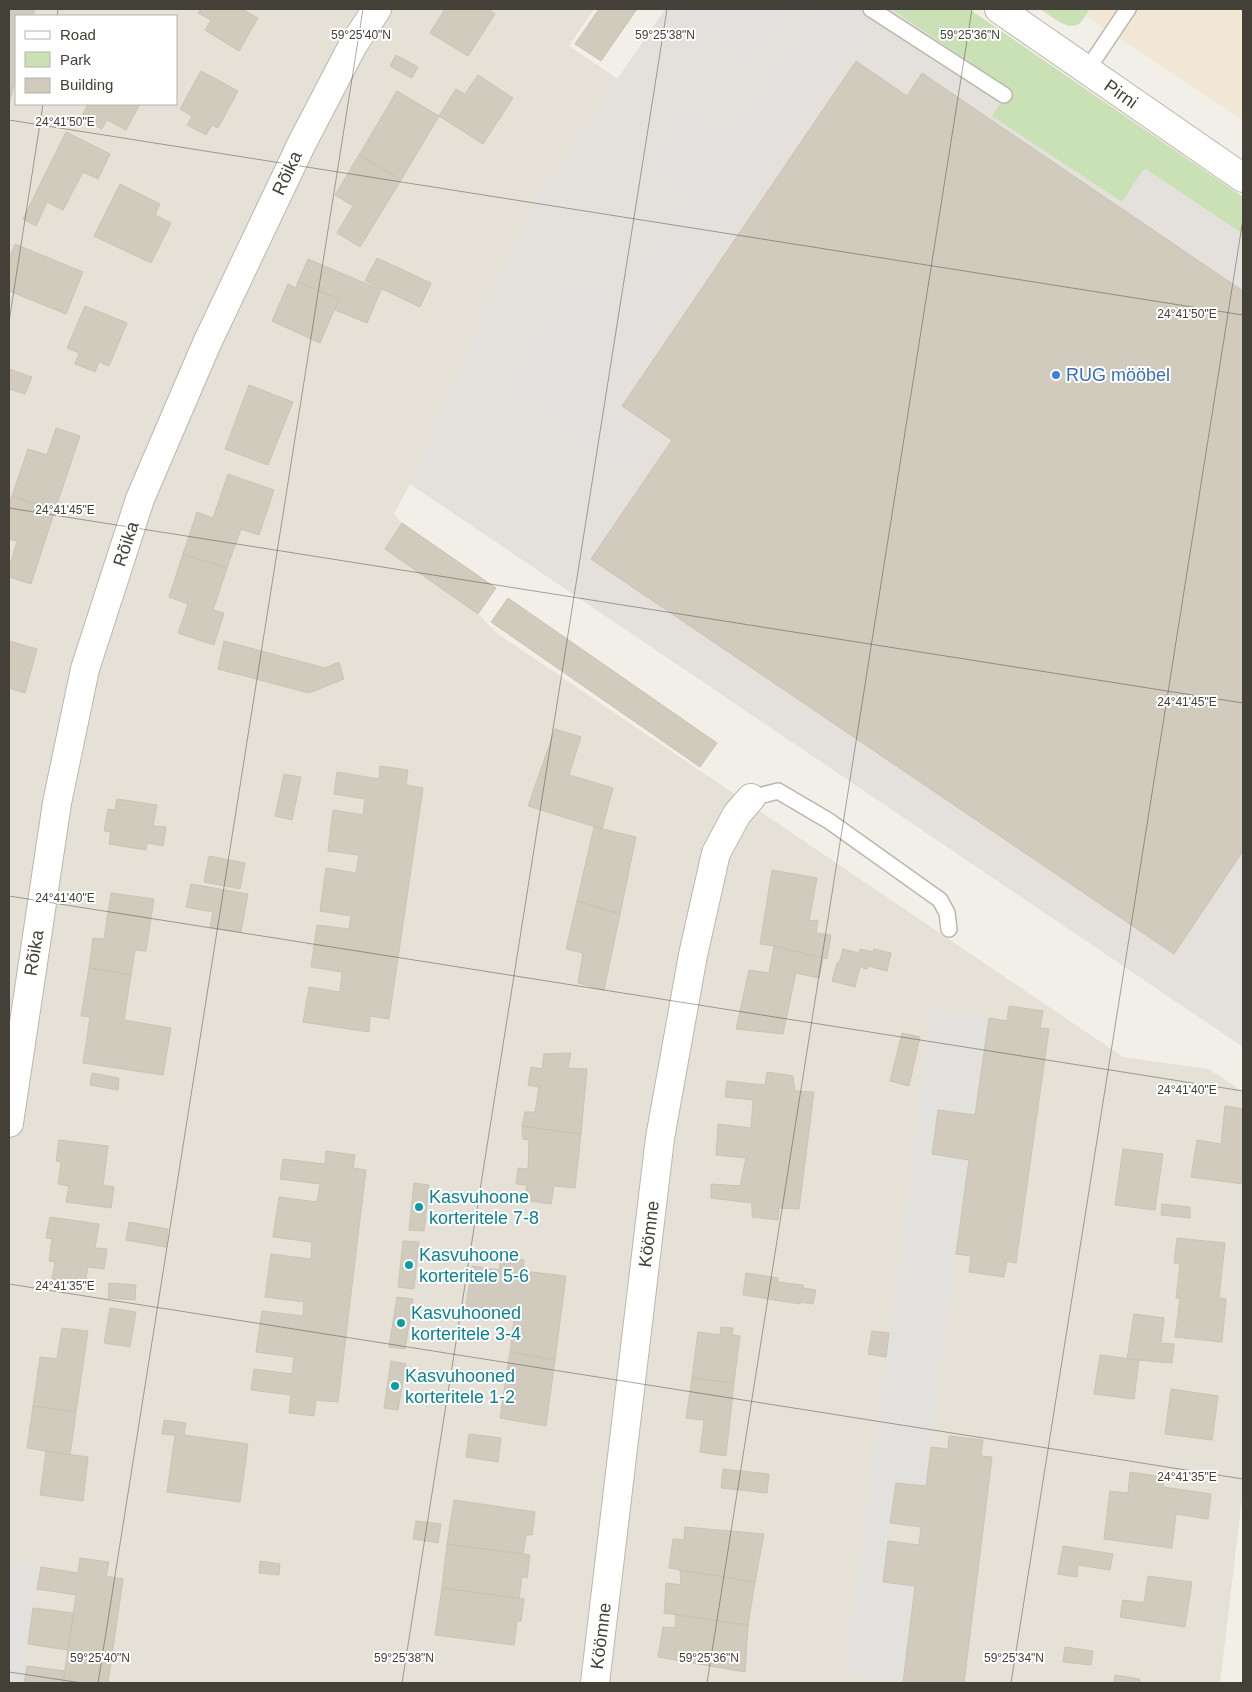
<svg xmlns="http://www.w3.org/2000/svg" width="1252" height="1692" font-family="Arial,sans-serif">
<style>
.residential{fill:#e5e1d6;fill-rule:evenodd}
.commercial{fill:#f1e7d4}
.industrial{fill:#e4e1dc}
.green{fill:#c9e1b5}
.parking{fill:#e3e1de}
.building{fill:#d1cbbe;stroke:#cbc3b2}
.lines{fill:none;stroke-linecap:round;stroke-linejoin:round}
.service-casing{stroke:#bcb7ab;stroke-width:18}
.minor-casing{stroke:#bcb7ab;stroke-width:30}
.service{stroke:#fff;stroke-width:15}
.minor{stroke:#fff;stroke-width:28}
.ticks{fill:none;stroke:#434037;stroke-width:1;stroke-opacity:0.45}
.shop-dot{fill:#3f7fe0;stroke:#fff;stroke-width:2}
.culture-dot{fill:#0f9aa8;stroke:#fff;stroke-width:2}
.labels{text-anchor:middle;stroke-width:4;stroke-linejoin:round;paint-order:stroke}
.street-label{font-size:18px;fill:#434037;stroke:#fff}
.shop-label{font-size:18px;fill:#366cbe;stroke:#fff;text-anchor:start}
.culture-label{font-size:18px;fill:#0d838f;stroke:#fff;text-anchor:start}
.ticks-label{font-size:12px;text-anchor:middle;fill:#434037;stroke:#fff;stroke-width:4;stroke-linejoin:round;paint-order:stroke}
</style>
<rect width="100%" height="100%" fill="#f1efe7"/>
<path class="residential" d="M9 9H594L569 46 618 79 529 209 410 484 394 514 402 523 385 549 478 614 498 634 1123 1057 1209 1069 1243 1092V1491L1220 1683H9ZM16 16H176V104H16Z"/>
<path class="commercial" d="M1075 9H1243V120Z"/>
<path class="industrial" d="M665 9H908L1243 234V1047L410 484 529 209Z"/>
<path class="green" d="M891 9H969L1243 197V234L1146 169 1143 170 1122 202 992 116 1010 89Z
M1040 9H1089C1087 13 1084 19 1080 23 1069 33 1050 15 1040 9Z"/>
<path class="parking" d="M688 9H785L748 63 681 18Z
M820 9H860L873 17 606 412 649 442 629 473 510 388 578 281 617 307 690 199 645 168 685 111 731 139Z
M932 1009 989 1018 975 1115 938 1110 932 1154 969 1160 956 1254 926 1486 896 1483 888 1541 883 1582 915 1586 903 1683 844 1674Z
M9 1560 41 1567 24 1683H9Z"/>
<path class="building" d="M9 9H35L33 16H16V77L9 104Z
M201 9H242L258 18 239 51 205 30 211 20 198 13Z
M445 9H488L495 14 468 56 430 33Z
M599 9H637L601 61 575 44Z
M396 55 418 67 412 78 390 66Z
M856 61 907 96 922 73 1243 291V851L1174 954 591 559 672 440 622 406Z
M201 71 238 91 218 128 212 125 206 135 187 125 192 116 180 109Z
M478 75 513 98 483 144 439 116 456 89 465 94Z
M397 91 439 116 401 180 359 155Z
M88 104H140L126 130 107 120 102 129 81 118Z
M66 132 110 154 98 179 83 172 63 210 47 202 36 226 23 219Z
M359 155 401 180 360 247 337 233 353 206 335 195Z
M120 184 160 204 155 215 171 223 151 263 94 236Z
M15 244 83 272 66 314 9 291V259Z
M377 258 431 283 420 307 365 281Z
M308 259 381 290 367 323 335 310 339 299 298 282Z
M298 282 339 299 320 343 272 321 288 284 296 288Z
M85 306 127 323 109 366 99 362 95 372 75 364 79 353 67 348Z
M9 369 32 377 25 394 9 389Z
M249 385 293 402 268 465 225 449Z
M56 428 80 436 55 510 12 496 28 449 47 455Z
M228 474 274 490 259 535 241 529 227 568 183 554 197 512 213 518Z
M12 496 55 510 31 584 9 577V569L17 541 9 539V504Z
M402 523 496 588 478 614 385 549Z
M183 554 227 568 213 610 224 613 214 645 178 633 188 604 169 597Z
M508 598 717 743 700 767 491 622Z
M9 641 37 649 25 693 9 688Z
M224 641 325 668 339 662 344 679 309 693 218 669Z
M555 729 581 737 569 775 613 788 602 829 528 806Z
M380 766 408 770 406 785 423 788 389 1019 370 1016 369 1032 303 1022 309 987 340 992 342 972 311 967 317 925 349 929 351 916 320 911 326 868 356 873 359 855 328 851 333 810 363 815 365 799 334 794 337 772 379 779Z
M284 774 301 777 292 820 275 816Z
M117 799 157 805 153 826 166 827 163 846 147 843 146 850 109 844 111 832 104 831 108 809 115 810Z
M594 827 636 837 620 914 577 901Z
M209 856 245 863 240 889 204 882Z
M772 870 817 878 809 921 818 920 816 933 831 935 827 959 774 946 760 944Z
M191 884 248 894 241 932 210 927 213 912 186 907Z
M111 893 154 899 146 951 135 950 131 975 89 968 93 938 104 939Z
M577 901 620 914 604 990 578 983 583 953 566 949Z
M774 946 823 958 819 978 796 973 783 1034 736 1029 749 970 769 973Z
M843 949 859 953 860 949 873 952 874 949 891 953 887 971 868 966 867 969 860 967 855 987 832 981 837 963H839Z
M89 968 131 975 124 1020 171 1028 163 1075 83 1063 90 1017 81 1016Z
M1009 1006 1043 1011 1040 1028 1049 1029 1016 1263 1007 1261 1004 1277 969 1272 971 1256 956 1254 969 1160 932 1154 938 1110 975 1115 989 1018 1007 1021Z
M902 1033 920 1037 909 1086 890 1081Z
M571 1053 568 1068 587 1069 581 1134 522 1126 525 1112H535L539 1087 528 1085 531 1067 542 1069 544 1054Z
M767 1072 793 1076 795 1091 814 1092 799 1209 779 1208 778 1220 752 1217V1203L711 1198V1184L740 1186 746 1158 716 1155 718 1124 751 1128 753 1100 725 1097 727 1081 765 1085Z
M92 1073 119 1078 118 1090 90 1085Z
M1225 1106 1243 1109V1184L1191 1177 1197 1140 1221 1144Z
M522 1126 581 1134 575 1188 554 1186 551 1204 525 1200 527 1185 516 1184 518 1168 528 1169 529 1140 523 1139Z
M59 1140 108 1146 103 1185 114 1187 111 1208 66 1202 69 1186 58 1184 61 1162 56 1161Z
M1123 1149 1163 1154 1155 1210 1115 1205Z
M326 1151 355 1155 353 1168 366 1170 338 1402 316 1400 314 1416 289 1413 291 1395 251 1390 254 1369 292 1374 294 1357 256 1352 262 1311 303 1316 304 1302 265 1297 271 1254 311 1259 312 1242 273 1237 279 1197 317 1202 320 1184 280 1179 283 1159 325 1164Z
M414 1183 429 1185 424 1231 409 1230Z
M1162 1204 1190 1207V1218L1161 1215Z
M50 1217 99 1224 95 1248 107 1249 104 1269 88 1267 85 1284 52 1279 55 1262 49 1261 52 1239 46 1238Z
M129 1222 168 1229 166 1247 126 1240Z
M1177 1238 1225 1243 1219 1298 1226 1299 1222 1342 1175 1337 1180 1298H1176L1180 1264 1174 1263Z
M403 1241 419 1242 414 1289 398 1287Z
M501 1257 524 1260 523 1271 566 1276 555 1360 510 1352 515 1312 466 1306 472 1266 499 1270Z
M746 1273 778 1278 777 1282 803 1285V1288L816 1290 813 1304 800 1302V1304L743 1295Z
M109 1283 136 1285 135 1300 108 1298Z
M397 1297 413 1299 405 1349 389 1347Z
M110 1308 136 1312 130 1347 104 1343Z
M1134 1314 1164 1318 1161 1343 1174 1344 1172 1363 1127 1359Z
M721 1327 733 1328 732 1335 740 1336 734 1383 692 1378 698 1332 720 1335Z
M62 1328 88 1331 76 1412 33 1406 40 1357 57 1359Z
M872 1331 889 1333 886 1357 868 1354Z
M510 1352 555 1360 546 1426 500 1418Z
M1100 1355 1139 1360 1134 1399 1094 1394Z
M391 1361 406 1364 398 1410 384 1408Z
M692 1378 734 1383 726 1456 700 1452 704 1420 686 1418Z
M1171 1389 1218 1396 1212 1440 1165 1434Z
M33 1406 76 1412 70 1455 27 1448Z
M164 1420 186 1423 184 1435 248 1444 240 1502 167 1492 175 1435 162 1434Z
M469 1434 501 1438 498 1462 466 1457Z
M949 1436 983 1440 981 1456 992 1457 964 1683H903L915 1586 883 1582 888 1541 919 1545 921 1527 890 1523 896 1483 926 1486 931 1447 948 1449Z
M46 1451 88 1457 83 1501 40 1495Z
M723 1469 769 1474 767 1493 721 1488Z
M1130 1472 1164 1477 1163 1487 1211 1494 1208 1519 1176 1514 1172 1548 1104 1539 1110 1491 1128 1493Z
M454 1500 535 1512 532 1535H526L523 1554 447 1544Z
M416 1521 441 1524 438 1543 413 1539Z
M685 1527 764 1534 755 1582 669 1568 673 1539 684 1540Z
M447 1544 530 1555 527 1578 522 1577 519 1598 442 1588Z
M1063 1546 1113 1554 1110 1570 1078 1565 1077 1577 1058 1574Z
M80 1558 109 1562 106 1576 123 1579 108 1683H63L76 1595 37 1589 41 1567 78 1573Z
M260 1561 280 1564 279 1575 259 1573Z
M680 1570 755 1582 748 1625 664 1613 666 1583 681 1585Z
M1148 1576 1192 1582 1185 1627 1120 1617 1123 1600 1144 1603Z
M442 1588 524 1599 521 1621H517L514 1645 435 1635Z
M33 1608 74 1613 68 1650 28 1644Z
M676 1615 748 1625 745 1672 658 1657 663 1627 675 1628Z
M1065 1647 1093 1651 1091 1665 1063 1662Z
M27 1666 65 1671 63 1683H24Z
M1115 1675 1140 1679V1683H1114Z"/>
<g class="lines">
<defs>
<path id="service" d="M871 9 1004 95
M1087 70 1128 9
M751 798 778 791 829 821 940 900 947 913 949 929"/>
<path id="minor" d="M999 9 1243 178
M9 1123 57 803 85 669 140 499 207 343 302 143 353 45 377 9
M595 1683 660 1138 693 955 716 853 737 814 751 798"/>
</defs>
<use href="#service" class="service-casing"/>
<use href="#minor" class="minor-casing"/>
<use href="#service" class="service"/>
<use href="#minor" class="minor"/>
</g>
<path class="ticks" d="M57 16 58 9M9 120 1243 315M9 322 43 104M9 508 1243 703M9 896 1243 1091M9 1284 1243 1479M9 1672 82 1683M98 1683 363 9M402 1683 667 9M707 1683 972 9M1011 1683 1243 219"/>
<circle class="shop-dot" cx="1056" cy="375" r="5"/>
<g class="culture-dot">
<circle cx="419" cy="1207" r="5"/>
<circle cx="409" cy="1265" r="5"/>
<circle cx="401" cy="1323" r="5"/>
<circle cx="395" cy="1386" r="5"/>
</g>
<g class="labels">
<g class="street-label">
<text transform="translate(1121 94) rotate(35)" y="6">Pirni</text>
<text transform="translate(287 173) rotate(-65)" y="6">Rõika</text>
<text transform="translate(126 544) rotate(-72)" y="6">Rõika</text>
<text transform="translate(34 953) rotate(-81)" y="6">Rõika</text>
<text transform="translate(649 1234) rotate(-83)" y="6">Köömne</text>
<text transform="translate(601 1636) rotate(-83)" y="6">Köömne</text>
</g>
<g class="shop-label">
<text x="1066" y="381">RUG mööbel</text>
</g>
<g class="culture-label">
<text x="429" y="1203">Kasvuhoone<tspan x="429" dy="21">korteritele 7-8</tspan></text>
<text x="419" y="1261">Kasvuhoone<tspan x="419" dy="21">korteritele 5-6</tspan></text>
<text x="411" y="1319">Kasvuhooned<tspan x="411" dy="21">korteritele 3-4</tspan></text>
<text x="405" y="1382">Kasvuhooned<tspan x="405" dy="21">korteritele 1-2</tspan></text>
</g>
</g>
<g class="ticks-label">
<text x="361" y="39">59°25'40"N</text>
<text x="665" y="39">59°25'38"N</text>
<text x="970" y="39">59°25'36"N</text>
<text x="65" y="126">24°41'50"E</text>
<text x="1187" y="318">24°41'50"E</text>
<text x="65" y="514">24°41'45"E</text>
<text x="1187" y="706">24°41'45"E</text>
<text x="65" y="902">24°41'40"E</text>
<text x="1187" y="1094">24°41'40"E</text>
<text x="65" y="1290">24°41'35"E</text>
<text x="1187" y="1481">24°41'35"E</text>
<text x="100" y="1662">59°25'40"N</text>
<text x="404" y="1662">59°25'38"N</text>
<text x="709" y="1662">59°25'36"N</text>
<text x="1014" y="1662">59°25'34"N</text>
</g>
<rect width="1252" height="1692" fill="none" stroke="#434037" stroke-width="20"/>
<rect x="15" y="15" width="162" height="90" fill="#ffffff" stroke="#b4b3af"/>
<rect x="25" y="31" width="25" height="8" fill="#ffffff" stroke="#b4b3af"/>
<text x="60" y="40" font-size="15" fill="#434037">Road</text>
<rect x="25" y="52" width="25" height="15" fill="#c9e1b5" stroke="#b4b3af"/>
<text x="60" y="65" font-size="15" fill="#434037">Park</text>
<rect x="25" y="78" width="25" height="15" fill="#d1cbbe" stroke="#b4b3af"/>
<text x="60" y="90" font-size="15" fill="#434037">Building</text>
</svg>
